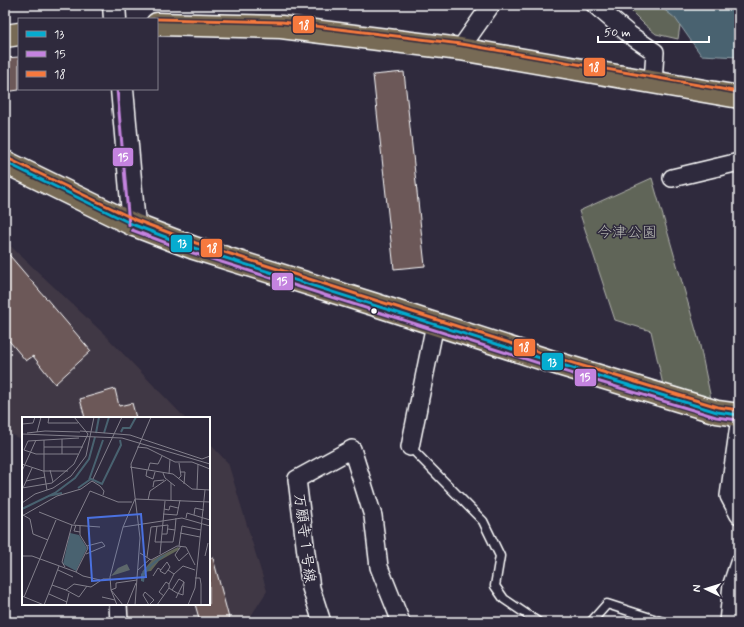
<svg xmlns="http://www.w3.org/2000/svg" width="744" height="627" font-family="Mynerve,'Klee One',sans-serif">
<style>
.built{fill:#413845}
.green{fill:#616558;stroke:#b0b2ac}
.water{fill:#496270;stroke:#92a1a9}
.building{fill:#6c5859;stroke:#fff}
.lines{fill:none;stroke-linecap:round;stroke-linejoin:round}
.lane-casing{stroke:#fff;stroke-width:11}
.street-casing{stroke:#fff;stroke-width:20}
.secondary-casing{stroke:#fff;stroke-width:25}
.primary-casing{stroke:#fff;stroke-width:25}
.lane{stroke:#2f2a3d;stroke-width:8}
.street{stroke:#2f2a3d;stroke-width:17}
.secondary{stroke:#2f2a3d;stroke-width:22}
.primary{stroke:#776a54;stroke-width:22}
.bus-1-casing{stroke:#2f2a3d;stroke-width:6}
.bus-2-casing{stroke:#2f2a3d;stroke-width:6}
.bus-3-casing{stroke:#2f2a3d;stroke-width:6}
.bus-1{stroke:#06acd0;stroke-width:3}
.bus-2{stroke:#c483df;stroke-width:3}
.bus-3{stroke:#f6793e;stroke-width:3}
.bus-dot{fill:#fff;stroke:#2f2a3d;stroke-width:1.5}
.labels{text-anchor:middle;stroke-width:3;stroke-linejoin:round;paint-order:stroke}
.park-label{font-size:15px;fill:#b8bab4;stroke:#2f2a3d}
.street-label{font-size:15px;fill:#fff;stroke:#2f2a3d}
.inset-river{fill:none;stroke:#496270;stroke-width:2}
.inset-road{fill:none;stroke:#827f8b;stroke-width:1}
.view{fill:#4a71e0;fill-opacity:0.15;stroke:#4a71e0;stroke-width:2}
.inset-edge{fill:none;stroke:#fff;stroke-width:2}
.line-badge{stroke:#2f2a3d;stroke-width:1.5}
.badge-label{font-size:11px;text-anchor:middle;font-weight:bold;fill:#fff}
</style>
<rect width="100%" height="100%" fill="#2f2a3d"/>
<filter id="ink" filterUnits="userSpaceOnUse"><feTurbulence type="fractalNoise" baseFrequency=".025" numOctaves="2"/><feDisplacementMap in="SourceGraphic" scale="8" xChannelSelector="R" yChannelSelector="G"/><feConvolveMatrix kernelMatrix="1 2 1 2 8 2 1 2 1" color-interpolation-filters="sRGB"/></filter>
<g filter="url(#ink)">
<path class="built" d="M5 241 104 334 185 418H23V440L5 432Z
M209 443 228 463 267 591 247 622H121L118 604H209Z"/>
<path class="green" d="M625 5H683L678 39 656 34 644 24Z
M652 178 699 341 711 399 663 385 651 331 615 320 579 211Z"/>
<path class="water" d="M658 5H739V57L701 55 675 18Z"/>
<path class="building" d="M19 57V90L5 92V58Z
M404 72 425 266 394 269 373 75Z
M5 250 91 351 55 384 33 356 26 361 5 336Z
M115 389 119 406 132 403 136 418H85L80 399Z
M209 558H213L230 622H200L195 604H209Z"/>
<g class="lines">
<defs>
<path id="lane" d="M410 447 483 521 500 556 495 586 504 599 538 622
M591 622 607 604 663 622"/>
<path id="street" d="M595 5 630 35 655 52 653 82
M460 49 491 5
M672 178 739 162
M739 425 729 496 739 515
M410 447 435 324
M118 604 119 622
M322 622 311 588 307 561 297 479 352 449 373 516 379 567 401 622
M728 622 732 584 739 563"/>
<path id="secondary" d="M114 5 115 19
M122 89 134 225"/>
<path id="primary" d="M157 24 281 27 460 49 739 97
M5 36 19 34
M5 162 134 225 194 248 376 305 559 364 717 412 739 415"/>
</defs>
<use href="#lane" class="lane-casing"/>
<use href="#street" class="street-casing"/>
<use href="#secondary" class="secondary-casing"/>
<use href="#primary" class="primary-casing"/>
<use href="#lane" class="lane"/>
<use href="#street" class="street"/>
<use href="#secondary" class="secondary"/>
<use href="#primary" class="primary"/>
<defs>
<path id="bus-1" d="M5 162 134 225 194 248 559 364 717 412 739 415"/>
<path id="bus-2" d="M117 89 129 225
M132 230 193 253 557 369 716 417 738 420"/>
<path id="bus-3" d="M157 19 282 22 461 44 739 92
M7 158 136 220 196 243 560 359 718 407 739 410"/>
</defs>
<use href="#bus-1" class="bus-1-casing"/>
<use href="#bus-2" class="bus-2-casing"/>
<use href="#bus-3" class="bus-3-casing"/>
<use href="#bus-1" class="bus-1"/>
<use href="#bus-2" class="bus-2"/>
<use href="#bus-3" class="bus-3"/>
</g>
</g>
<circle class="bus-dot" cx="374" cy="311" r="3.5"/>
<g class="labels">
<g class="park-label">
<text x="627" y="237">今津公園</text>
</g>
<g class="street-label">
<text transform="translate(305 538) rotate(83)" y="5">万願寺１号線</text>
</g>
</g>
<g transform="translate(22 417)">
<rect width="188" height="188" fill="#2f2a3d"/>
<path d="M156 130 158 132 137 144 129 154 120 155 130 143ZM105 147 108 153 89 159 96 151Z" fill="#616558"/>
<path d="M48 116 57 118 65 131 54 154 41 147ZM145 137 130 149 123 157 122 165 119 164V157L124 151 137 140Z" fill="#496270"/>
<path class="inset-river" d="M99 15 101 11H108L114 0M74 16 77 0M82 16 87 0M67 63 81 23M56 71 69 62 80 67 99 28 98 23M26 79 40 76M0 92 33 76 53 61 67 42 73 20"/>
<path class="inset-road" d="M27 0 26 6H56M0 7 11 6 13 0M58 14 108 18 180 42 188 39M15 15 19 0M5 16 23 14 58 15M0 17 100 21 188 47M22 23V55L25 73M22 30H61M115 30 125 31 153 45H170L188 52M40 37V22M56 37H14L2 33 6 24 57 21M0 47 21 54H46M108 50 151 57 170 72 188 73M28 53 31 65M125 53 124 59 131 62 133 55M126 53 128 46 136 47 140 39M0 54 14 23M158 55H163L162 67M141 56 143 61 153 69M147 57 148 42M71 62 100 0M156 62 159 59 157 46M4 64 23 60M131 70 132 64 142 63M0 71 30 66 52 47 66 17 52 0M1 71 10 51M175 72 176 47M113 82 188 85M126 83 128 74 144 63M149 83V66M0 86 13 77 31 71 49 59 64 39 72 0M142 92 147 93 148 89 156 91M17 95 50 108 78 110M141 97 155 98 158 83M1 98 8 102 11 117 26 123M172 98 173 91 182 93M0 99 35 79 59 72 70 64 78 69 82 74 81 78M164 101 165 96 188 103M52 107 68 74 96 85H110M54 108 52 114 58 115M135 109 133 125H151L153 113 146 112M101 110 160 101 188 109M153 113 154 101M158 116 178 120M157 129 160 109 179 113M159 129 153 138 157 144 166 136M118 136 129 143 155 129 164 130 173 148M64 137 83 129 80 125 65 129M138 137 143 84M0 139H10L54 155 61 159 78 163M183 139 186 126M125 140 129 110 146 108 145 117H140M43 150 40 145 50 108M36 153 51 160M116 153 128 142M146 153 148 150 145 145 138 154 143 157 146 153 152 157M54 155 66 131 58 118V109M131 159 136 151 139 153M173 161H178L179 167V188M30 168 37 149M147 171 150 173 155 176 161 178 162 165 157 162 150 173M44 173 57 180 65 169M123 175 132 183 127 188 121 178ZM27 177 45 185M0 179 22 188 30 168 44 173 52 167 69 170 81 162H88M142 179 137 175 144 165 147 167M2 180 34 103M80 180 93 183M154 181 162 165M44 188 47 176M95 188 89 173 88 160 101 110 113 82M101 188 89 173 94 171V166L115 163M105 188 114 166M113 188 118 121 109 47 129 0M135 188 147 171V167L152 157 161 149 173 153M166 188 173 171 183 73"/>
<path class="view" d="M119 97 124 160 70 164 66 101Z"/>
<rect width="188" height="188" class="inset-edge"/>
</g>
<g class="line-badge">
<rect x="292" y="15" width="23" height="19" rx="4" fill="#f6793e"/>
<rect x="583" y="57" width="23" height="20" rx="4" fill="#f6793e"/>
<rect x="112" y="147" width="22" height="20" rx="4" fill="#c483df"/>
<rect x="170" y="234" width="23" height="19" rx="4" fill="#06acd0"/>
<rect x="200" y="238" width="23" height="20" rx="4" fill="#f6793e"/>
<rect x="271" y="272" width="23" height="19" rx="4" fill="#c483df"/>
<rect x="513" y="338" width="23" height="19" rx="4" fill="#f6793e"/>
<rect x="541" y="352" width="23" height="19" rx="4" fill="#06acd0"/>
<rect x="574" y="368" width="23" height="19" rx="4" fill="#c483df"/>
</g>
<g class="badge-label">
<text x="304" y="29">18</text>
<text x="594" y="71">18</text>
<text x="123" y="161">15</text>
<text x="182" y="247">13</text>
<text x="212" y="252">18</text>
<text x="282" y="285">15</text>
<text x="524" y="351">18</text>
<text x="552" y="366">13</text>
<text x="585" y="381">15</text>
</g>
<rect width="744" height="627" fill="none" stroke="#2f2a3d" stroke-width="20"/>
<rect x="10" y="10" width="724" height="607" fill="none" stroke="#fff" stroke-width="1.5" filter="url(#ink)"/>
<rect x="18" y="18" width="140" height="72" fill="#2f2a3d" stroke="#827f8b"/>
<rect x="26" y="31" width="20" height="6" fill="#06acd0" stroke="#827f8b"/>
<text x="54" y="38" font-size="12" fill="#ffffff">13</text>
<rect x="26" y="51" width="20" height="6" fill="#c483df" stroke="#827f8b"/>
<text x="54" y="58" font-size="12" fill="#ffffff">15</text>
<rect x="26" y="71" width="20" height="6" fill="#f6793e" stroke="#827f8b"/>
<text x="54" y="78" font-size="12" fill="#ffffff">18</text>
<g transform="translate(706 589) rotate(274)" stroke="#2f2a3d" stroke-width="3" paint-order="stroke">
<path d="M0-3L7 15L0 10L-7 15Z" fill="#ffffff"/>
<text y="-6" font-size="11" font-weight="bold" text-anchor="middle" fill="#ffffff">N</text>
</g>
<path d="M598 36v6h111v-6" fill="none" stroke="#ffffff" stroke-width="2"/>
<text x="604" y="36" font-size="12" fill="#ffffff" stroke="#2f2a3d" stroke-width="3" paint-order="stroke">50 m</text>
</svg>
